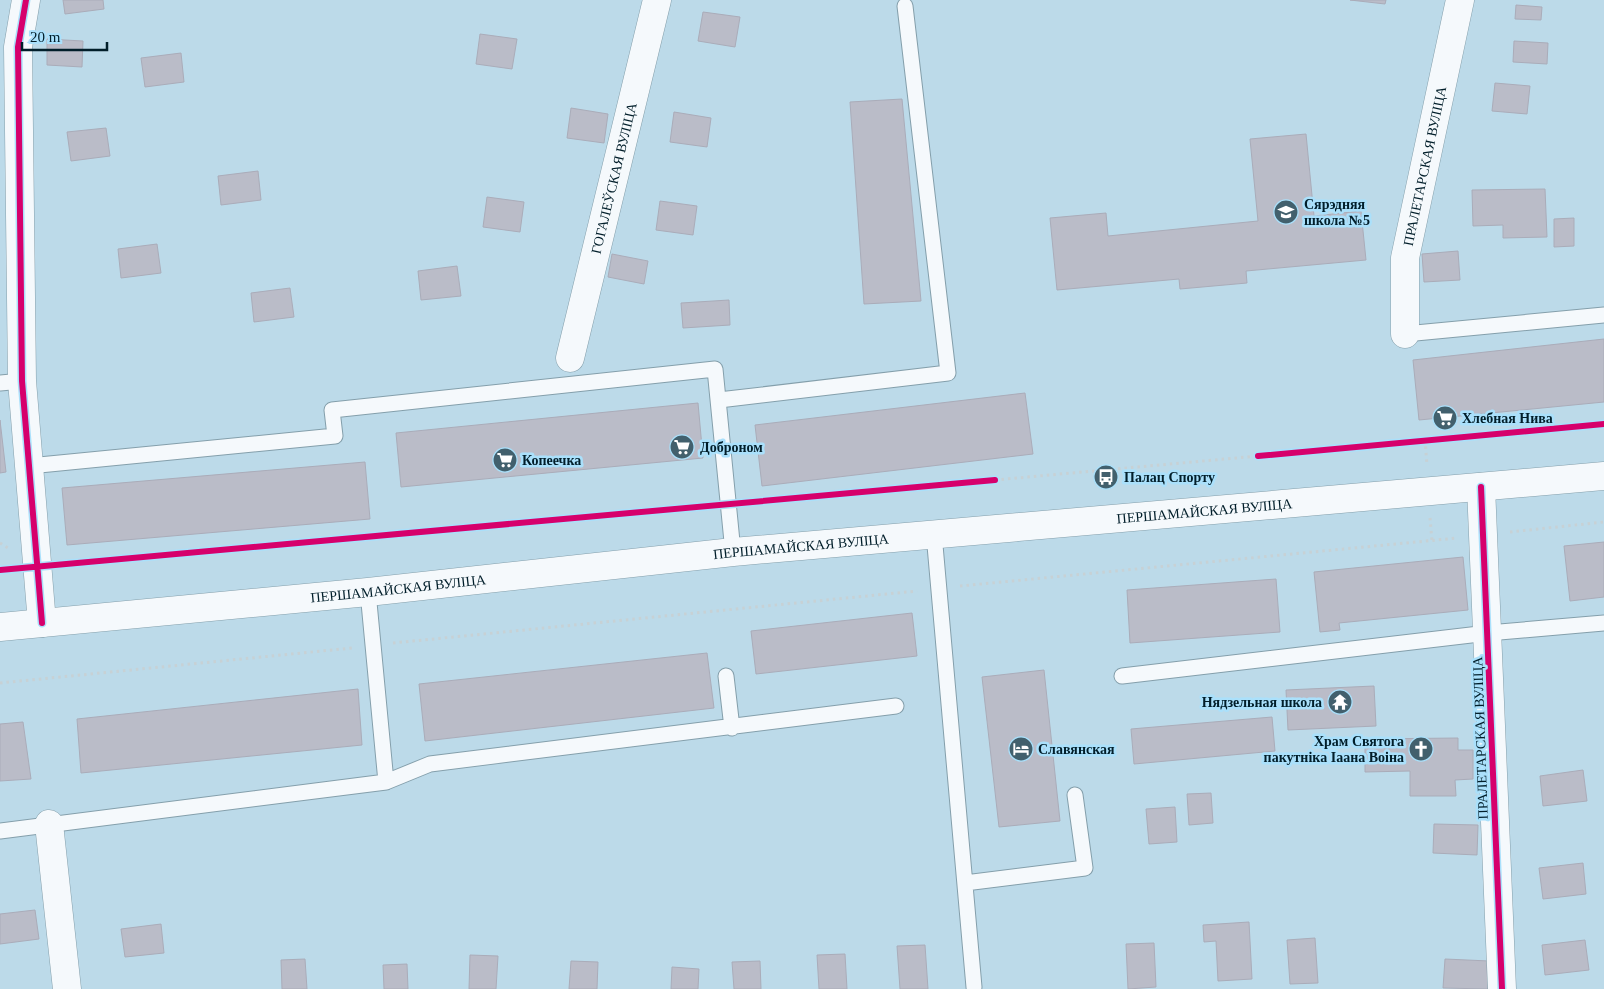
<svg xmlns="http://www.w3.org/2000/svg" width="1604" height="989" font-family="Georgia,serif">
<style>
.building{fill:#babcc8;stroke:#aaacb9}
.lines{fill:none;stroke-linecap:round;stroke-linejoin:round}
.service-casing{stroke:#849fab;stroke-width:17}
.minor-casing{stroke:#849fab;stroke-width:29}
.secondary-casing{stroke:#849fab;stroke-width:29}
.path{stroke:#c7d1d5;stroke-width:3;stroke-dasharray:2.5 4;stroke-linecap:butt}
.service{stroke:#f5f9fc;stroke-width:15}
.minor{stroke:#f5f9fc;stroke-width:28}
.secondary{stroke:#f5f9fc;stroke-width:28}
.cycleway-casing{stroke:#aae0fb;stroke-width:9}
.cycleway{stroke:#d6006c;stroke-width:6}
.labels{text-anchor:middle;stroke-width:5;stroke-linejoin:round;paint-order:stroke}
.street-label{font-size:14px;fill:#011e2a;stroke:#aae0fb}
.poi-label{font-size:14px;font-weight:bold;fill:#011e2a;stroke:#aae0fb;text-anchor:start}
</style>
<rect width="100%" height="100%" fill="#bcdae9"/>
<path class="building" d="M63 0H103L104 9 65 14Z
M1350 0H1386L1385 4Z
M1516 5 1542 7 1541 20 1515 19Z
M703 12 740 17 735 47 698 41Z
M480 34 517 39 512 69 476 64Z
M47 39 83 41 82 67 47 65Z
M1514 41 1548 43 1547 64 1513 62Z
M181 53 184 82 145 87 141 58Z
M1495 83 1530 86 1527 114 1492 111Z
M902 99 921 301 864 304 850 102Z
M571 108 608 114 604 143 567 138Z
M674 112 711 118 707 147 670 142Z
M106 128 110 156 71 161 67 132Z
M1306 134 1314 216 1361 211 1366 260 1246 271 1247 283 1180 289 1179 279 1057 290 1050 218 1106 213 1108 236 1258 221 1250 139Z
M258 171 261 200 221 205 218 176Z
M1545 189 1547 237 1503 238V225L1473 226 1472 190Z
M487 197 524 202 520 232 483 227Z
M660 201 697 206 693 235 656 230Z
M1574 218V246L1554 247V219Z
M157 244 161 273 121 278 118 249Z
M1458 251 1460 280 1424 282 1422 254Z
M612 254 648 261 644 284 608 277Z
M457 266 461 296 421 300 418 271Z
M290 288 294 317 254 322 251 293Z
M729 300 730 325 683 328 681 303Z
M1604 339V402L1419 420 1413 360Z
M1025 393 1033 454 762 486 755 425Z
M698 403 703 458 401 487 396 433Z
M0 420 6 472 0 473Z
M365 462 370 519 67 545 62 488Z
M1604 542V597L1570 601 1564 546Z
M1463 557 1468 610 1339 623 1340 630 1320 632 1314 572Z
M1276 579 1280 632 1130 643 1127 590Z
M912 613 917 656 756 674 751 631Z
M707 653 714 708 425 741 419 684Z
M1044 670 1060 821 999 827 982 677Z
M1374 686 1376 726 1288 730 1286 690Z
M358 689 362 745 81 773 77 719Z
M1272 717 1275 751 1134 764 1131 729Z
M23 722 31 779 0 781V724Z
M1458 738V750H1473V779L1455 780 1456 796H1410V771L1365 772V739Z
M1583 770 1587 801 1543 806 1540 776Z
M1211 793 1213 823 1189 825 1187 794Z
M1175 807 1177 842 1149 844 1146 809Z
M1434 824 1478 825 1477 855 1433 853Z
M1583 863 1586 894 1543 899 1539 868Z
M35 910 39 939 0 944V914Z
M1249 922 1252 979 1218 981 1216 941 1204 942 1203 925Z
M161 924 164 953 125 957 121 929Z
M1315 938 1318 983 1290 984 1287 940Z
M1585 940 1589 970 1545 975 1542 945Z
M1154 943 1156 987 1128 989 1126 944Z
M925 945 928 989H900L897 946Z
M845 954 847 989H819L817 955Z
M470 955 498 956 496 989H469Z
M305 959 307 989H282L281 960Z
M1445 959 1489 961 1488 989 1443 988Z
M571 961 598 962 597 989H569Z
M760 961 761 989H734L732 962Z
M407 964 408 989H384L383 965Z
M672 967 699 969 698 989H671Z"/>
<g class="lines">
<defs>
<path id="service" d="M1405 334 1604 315
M0 383 22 381
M719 400 948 373 905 6
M29 466 335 436 332 410 715 369 733 552
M934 534 974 987
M368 592 386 782
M726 676 732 728
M1122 676 1488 633 1604 623
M0 831 386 782 430 764 896 706
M965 883 1085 868 1075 795"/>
<g id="minor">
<path d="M26 0 18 47 22 381 42 623"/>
<path id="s1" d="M1405 334V258L1460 0"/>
<path id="s2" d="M570 358 657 0"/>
<path d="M1481 487 1502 989"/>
<path d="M49 824 67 989"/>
</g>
<g id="secondary">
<path id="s3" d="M0 627 368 592 733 552 1604 476"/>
</g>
</defs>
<use href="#service" class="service-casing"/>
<use href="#minor" class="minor-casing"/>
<use href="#secondary" class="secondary-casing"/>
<path class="path" d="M1425 440 1427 465
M995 480 1258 456
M1430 518 1432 541
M1510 532 1604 522
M0 543 8 548
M960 586 1457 538
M393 643 917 591
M0 683 352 648"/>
<use href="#service" class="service"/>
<use href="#minor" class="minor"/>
<use href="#secondary" class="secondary"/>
<defs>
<path id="cycleway" d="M26 0 18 47 22 381 42 623
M1258 456 1604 424
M1481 487 1502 989
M0 570 995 480"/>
</defs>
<use href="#cycleway" class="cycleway-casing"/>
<use href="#cycleway" class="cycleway"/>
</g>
<defs>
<symbol id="school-disc" viewBox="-11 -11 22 22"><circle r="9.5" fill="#42606d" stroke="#aae0fb"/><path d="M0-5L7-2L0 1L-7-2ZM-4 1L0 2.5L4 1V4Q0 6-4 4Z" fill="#fff"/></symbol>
<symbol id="supermarket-disc" viewBox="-11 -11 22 22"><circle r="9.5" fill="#42606d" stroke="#aae0fb"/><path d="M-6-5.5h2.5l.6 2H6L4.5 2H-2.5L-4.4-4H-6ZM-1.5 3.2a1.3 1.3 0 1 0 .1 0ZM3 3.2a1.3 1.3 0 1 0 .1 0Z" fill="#fff"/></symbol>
<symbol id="bus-disc" viewBox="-11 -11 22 22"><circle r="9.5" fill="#42606d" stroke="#aae0fb"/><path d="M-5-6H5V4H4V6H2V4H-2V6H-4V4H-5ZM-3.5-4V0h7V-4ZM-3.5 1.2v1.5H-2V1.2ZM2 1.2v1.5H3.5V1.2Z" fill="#fff"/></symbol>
<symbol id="temple-disc" viewBox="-11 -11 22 22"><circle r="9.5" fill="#42606d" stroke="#aae0fb"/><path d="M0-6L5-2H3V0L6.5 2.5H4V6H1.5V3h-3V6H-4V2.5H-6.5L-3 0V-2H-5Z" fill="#fff"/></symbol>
<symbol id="hotel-disc" viewBox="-11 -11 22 22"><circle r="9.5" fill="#42606d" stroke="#aae0fb"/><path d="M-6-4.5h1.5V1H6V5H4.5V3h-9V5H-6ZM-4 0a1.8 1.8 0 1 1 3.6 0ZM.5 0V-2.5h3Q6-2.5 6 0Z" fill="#fff"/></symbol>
<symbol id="church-disc" viewBox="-11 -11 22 22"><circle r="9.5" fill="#42606d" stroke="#aae0fb"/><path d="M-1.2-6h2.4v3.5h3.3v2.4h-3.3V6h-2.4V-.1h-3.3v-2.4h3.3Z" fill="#fff"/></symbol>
</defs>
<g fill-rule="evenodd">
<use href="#school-disc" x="1272" y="198" width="28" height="28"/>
<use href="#supermarket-disc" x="1431" y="404" width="28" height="28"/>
<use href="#supermarket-disc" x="668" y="433" width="28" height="28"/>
<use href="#supermarket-disc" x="491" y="446" width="28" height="28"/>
<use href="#bus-disc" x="1092" y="463" width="28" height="28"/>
<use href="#temple-disc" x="1326" y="688" width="28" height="28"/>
<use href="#hotel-disc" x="1007" y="735" width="28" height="28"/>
<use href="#church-disc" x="1407" y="735" width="28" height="28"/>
</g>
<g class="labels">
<g class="street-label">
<text dy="5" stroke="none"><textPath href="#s1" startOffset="170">ПРАЛЕТАРСКАЯ ВУЛІЦА</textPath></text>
<text dy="5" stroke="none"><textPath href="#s2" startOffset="185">ГОГАЛЕЎСКАЯ ВУЛІЦА</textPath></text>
<text dy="5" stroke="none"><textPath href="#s3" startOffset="1210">ПЕРШАМАЙСКАЯ ВУЛІЦА</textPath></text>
<text dy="5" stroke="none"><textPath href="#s3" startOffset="805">ПЕРШАМАЙСКАЯ ВУЛІЦА</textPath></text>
<text dy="5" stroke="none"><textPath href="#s3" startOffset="400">ПЕРШАМАЙСКАЯ ВУЛІЦА</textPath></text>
<text transform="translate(1480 738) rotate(-92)" y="5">ПРАЛЕТАРСКАЯ ВУЛІЦА</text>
</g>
<g class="poi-label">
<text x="1304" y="209">Сярэдняя<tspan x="1304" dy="16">школа №5</tspan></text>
<text x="1462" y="423">Хлебная Нива</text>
<text x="700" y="452">Доброном</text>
<text x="522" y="465">Копеечка</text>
<text x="1124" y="482">Палац Спорту</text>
<text x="1322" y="707" text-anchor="end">Нядзельная школа</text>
<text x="1404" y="746" text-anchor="end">Храм Святога<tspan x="1404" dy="16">пакутніка Іаана Воіна</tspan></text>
<text x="1038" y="754">Славянская</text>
</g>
</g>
<path d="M22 42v8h85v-8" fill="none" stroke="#011e2a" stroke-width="2.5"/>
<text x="30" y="42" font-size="15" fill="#011e2a" stroke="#aae0fb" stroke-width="4" paint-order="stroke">20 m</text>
</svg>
